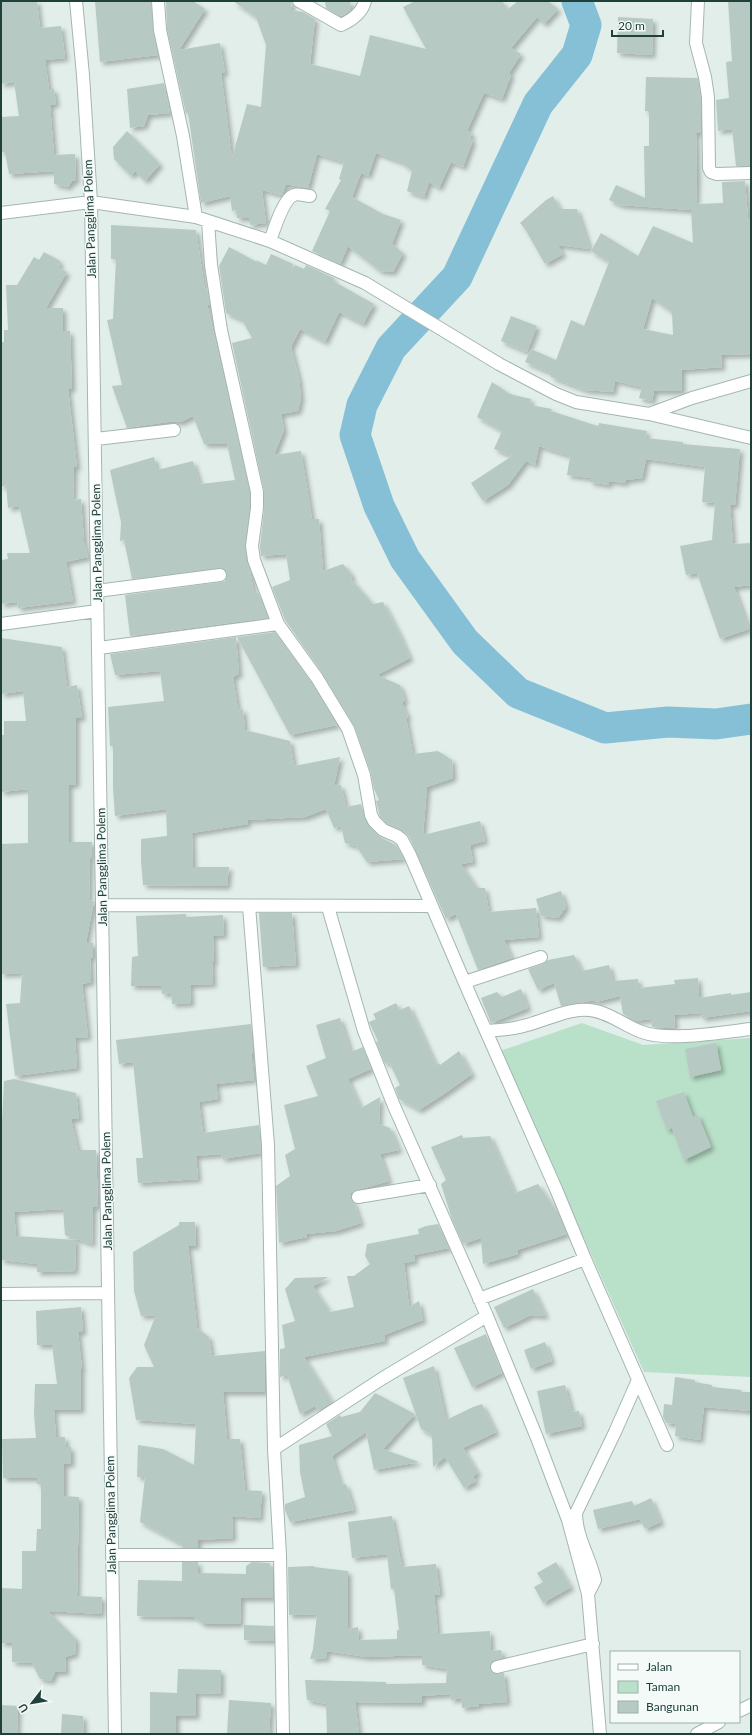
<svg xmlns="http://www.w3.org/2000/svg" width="752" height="1735" font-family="Lato,sans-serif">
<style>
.green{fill:#b9e0c9}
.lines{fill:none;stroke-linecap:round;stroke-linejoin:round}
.river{stroke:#85c0d7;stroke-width:31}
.building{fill:#b7c9c3;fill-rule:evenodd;filter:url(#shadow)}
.minor-casing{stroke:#a4b6b2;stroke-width:14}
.minor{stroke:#fff;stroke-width:12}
.labels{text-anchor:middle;stroke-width:3;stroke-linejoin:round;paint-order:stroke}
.street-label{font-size:12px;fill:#20403c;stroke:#f3faf7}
</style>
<defs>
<filter id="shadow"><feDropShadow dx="3.5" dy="3.5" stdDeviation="2" flood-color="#0004"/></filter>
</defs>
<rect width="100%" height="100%" fill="#e2eeea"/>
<path class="green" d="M582 1023 643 1045 751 1038V1377L644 1372 500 1051Z"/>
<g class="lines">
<path class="river" d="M577 1 586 25 577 55 538 104 457 277 391 348 362 405 355 435 379 506 405 559 465 642 518 693 605 728 668 722 716 724 751 719"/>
</g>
<path class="building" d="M1 1H37L40 28 61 26 65 58 45 60 49 89H54L56 104 50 105 54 155 75 154 76 181H72L68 187 54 184V171L9 174 5 152H1V117L19 116 14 82 1 84Z
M95 1H151L153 31 158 55 100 62Z
M166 1H193L205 9 179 50 220 43 225 73H221L232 158 247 104 261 107 266 45 256 17 233 1H292L291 10 303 12 315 19 310 64 360 76 370 35 426 49 403 7 415 1H502L508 9 518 1H548L558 9 544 24 537 17 511 48 521 54 509 73 511 75 502 99 484 93 467 131 472 133 470 139 473 140 463 167 451 162 439 188 429 182 424 197 407 191 412 171 401 162 376 153 368 176 361 173 352 197 383 214 401 220 392 244 403 253 393 272 380 271 348 246 340 264 312 251 330 211 325 209 341 180 339 179 344 162 317 154 308 188 286 184 282 195 262 190 266 223 250 225 249 218H237L236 210 232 211 230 196 201 203 188 113 186 114 167 29Z
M325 1H350L351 10 344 15 339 16 326 8Z
M728 1H751V166H736L732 129 718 131 716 100 729 98 726 62 732 61Z
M618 17 653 19 652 55 617 53Z
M646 77 698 78 701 101V126L700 133H696L697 177 696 204 723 203 722 182 745 181 748 218H751V354L721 355 722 367 682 370V391H654L652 401 639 398 642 387 615 381 613 392 585 390 551 377V373L525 362 531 349 556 360 571 320 584 326 609 262 591 251 601 233 638 256 653 226 693 243 691 210 620 205 609 200 616 185 645 198 644 146H649V111H645ZM652 298 672 312 673 335 643 329Z
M164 83 170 113 148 115 144 126 130 128 127 89Z
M127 131 160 164 145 181 135 171 131 176 114 159 113 147Z
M553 196 560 209H577L590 249 558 245 563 254 545 264 525 229 520 223 546 200Z
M111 225 196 230 205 291 207 288 210 305 207 304 250 493V508L245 545 247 561 250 570 254 594 258 592 268 618 130 636 125 595 221 582 225 581 227 574 226 570 219 568 132 579 124 540 120 541 121 522 110 470 154 457 157 470 193 461 200 484 235 480 227 444H204L193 416 181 422 174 421 127 428 112 386 122 385 107 320 113 319 116 259H111Z
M229 247 257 262 256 260 266 265 271 254 293 264 291 272 295 265 304 269 306 265 334 278 333 281 374 304 363 324 339 312 325 342 300 329 291 347 299 379 301 398 298 411 281 414 284 430 274 455 301 451 312 519H319L323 571 343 564 352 575 351 579 373 604 383 602 399 633 410 658 377 675 400 685 405 700 402 703 408 717 406 718 413 754 438 751 452 760 453 778 427 787 423 835 480 821 485 841 470 845 473 862 461 864 477 888H485L489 912 536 908 539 937 504 940 512 958 478 970 456 914 446 919 409 836 402 830 387 824 380 817 376 801 379 800 374 789 371 773 354 725 323 674 285 620 272 587 290 580 286 554 261 556 260 546 264 509V491L232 343 252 338 242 320 226 313 219 266Z
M44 252 60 261 59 268 67 272 46 308H63V331H70L72 389H68L77 467H74L73 500 81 499 84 542 88 557 66 562 73 601 18 608 17 602 1 604V560L8 559 7 553H30L19 506 8 508 6 485 1 487V342H4V330H8L6 285H17L34 257 39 260Z
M511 316 537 326 527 352 501 341Z
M492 382 510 394 531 399 530 405 552 409 551 411 598 426 599 423 647 431 646 438 683 442V444L740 449 735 505H730L733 544 751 543V585L734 587 749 629 720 639 697 573 686 575 680 546 712 540 715 503 702 502 705 467 646 459 642 478 626 480 625 483 609 481V485L590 482V478L567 475 570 456 539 446 535 465 526 461 508 485 483 501 471 483 512 456 494 449 502 431 477 417Z
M275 632 311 682 337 725 290 735 237 637Z
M236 637 239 674 233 677 238 710 243 709 245 730 290 741 294 766 340 757 334 786 341 785 346 807 361 804 364 816 369 826 380 837 396 845 404 859 367 862 356 846 345 843 341 826 334 828 326 809 305 817 247 820 248 824 192 833 193 867H229L227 886 143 885 141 861V839L167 836 166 809 115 816 113 788V746H110L108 707 164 701 160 671 115 675 110 654Z
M1 638 62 647 67 687 77 685 82 718H76V784L69 785V842H92L91 858 90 859 89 900 94 901 86 943H93V958L90 957 91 982 82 984 88 1037 75 1038 77 1068 15 1076 6 1004 20 1003 22 973 1 974V844L28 843V789L1 792V735H4V721H26L23 691 1 694Z
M561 891 566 907 558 918 541 916 536 899Z
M259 913H292L296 965 263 967Z
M186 914V917L223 915 224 935 213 936 214 962H212L213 984 190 985 191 1003 172 1004 171 993 162 994 161 986H131L132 957 138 956 136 916Z
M574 955 582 971 609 965 613 981 638 979 639 988 675 984 674 980 698 978 699 998 731 993V995L751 992V1011L702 1018 701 1013 674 1015 675 1027 665 1028 652 1027 651 1019 635 1021 623 1014 620 996 596 1002 595 1000 561 1006 554 983 538 990 528 969 543 964 548 960Z
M521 989 528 1008 491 1023 481 998 497 992 502 997Z
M396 1003 400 1010 409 1006 436 1065 439 1063 440 1065 459 1051 472 1074 444 1094 419 1110 399 1099 395 1088 400 1085 389 1062 385 1064 376 1042 378 1041 369 1022 376 1019 373 1014Z
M340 1018 351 1052 363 1047 371 1069 348 1079 361 1108 380 1097 379 1124 390 1128 399 1150 380 1154 389 1181 357 1190 351 1193V1199L354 1203 361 1223 336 1231 306 1234 307 1237 279 1243 276 1186 290 1176 285 1155 295 1149 284 1105 318 1096 306 1066 326 1058 316 1025Z
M251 1024 253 1054H251L254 1080 216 1084 218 1099 199 1102 203 1133 259 1125 261 1153 222 1159 221 1154 196 1156 198 1179 138 1183 136 1158H143L133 1062 119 1064 116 1040Z
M716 1043 721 1070 690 1077 685 1049Z
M14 1079 76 1093 79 1119H71L78 1150H96L98 1206 93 1207 92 1244 65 1235 63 1209 14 1212 16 1236 76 1240 75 1271 37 1272V1264L1 1260V1142L4 1081Z
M684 1092 693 1117 698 1115 711 1147 684 1160 672 1128 667 1130 656 1101Z
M462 1135 463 1138 490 1136 515 1193 538 1184 558 1213 567 1234 517 1250 518 1254 483 1264 481 1238 463 1244 452 1219 441 1184 446 1180 431 1147Z
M179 1222H195L196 1246H188L197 1328 209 1337 212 1356 265 1351V1392H223L227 1439H240L245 1490 262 1491 260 1518 232 1516 233 1538 198 1540V1548H183V1545L140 1522 145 1477H137L138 1445 163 1449 194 1465 196 1424 136 1420 129 1378 137 1367H154L144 1345 156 1315 141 1316 134 1291 133 1252 179 1225Z
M438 1224 449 1248 414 1255 415 1261 404 1263 409 1307 419 1301 423 1320 384 1335 385 1341 304 1357 332 1402 318 1411 315 1406 300 1414 287 1375 280 1377V1349L285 1348 282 1325 295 1321 285 1289 295 1278 328 1277 313 1286 330 1312 354 1307 347 1276H354L370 1264 365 1256 367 1244 419 1234 418 1229 426 1226Z
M533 1289 546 1316 531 1315 504 1328 494 1307Z
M81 1307 83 1332H78L82 1369H81V1410H54L56 1437H65L66 1447H71V1464H64V1496L79 1497 77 1596 102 1597 101 1614 48 1611 76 1639 75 1654 65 1657 66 1672H55L51 1681 40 1679 32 1663 12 1662V1643H1V1588L22 1589V1551H36L37 1529H41V1484H37V1478H3L2 1439 36 1438 34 1414 35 1384H57L52 1345H37L36 1311Z
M486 1334 502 1373 472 1387 454 1348Z
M545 1342 552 1361 531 1369 524 1350Z
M434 1366 446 1420 473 1407 482 1404 496 1432 463 1448 478 1473 473 1476 476 1481 464 1488 445 1457 433 1467 432 1435 421 1429 403 1378Z
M675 1377 695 1380V1382L712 1385V1387L742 1390 741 1392H751V1411L704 1407 700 1440 675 1436 676 1424 666 1423 663 1417 664 1404 672 1405Z
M565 1385 572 1412 579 1411 582 1426 546 1434 537 1391Z
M375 1393 415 1414 383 1449 419 1462 374 1470 366 1432 332 1456 341 1485 346 1484 354 1510 290 1522 285 1510V1504L305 1497 300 1472 299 1445 332 1436 326 1424 340 1415 341 1417 360 1412Z
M651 1498 661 1522 645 1529 640 1519 598 1529 593 1510 632 1501 634 1506Z
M392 1516 402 1567 436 1564 440 1594 434 1595 438 1634 490 1631 491 1651 501 1650 503 1658 492 1661 490 1668 495 1674 504 1673 507 1702 478 1704 479 1706 462 1708 461 1698 451 1700 450 1694 422 1696V1703L355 1702 359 1734H327L326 1704 307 1700 305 1680 386 1682V1684L446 1683 447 1669 422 1665V1655L367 1657 326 1651 327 1658 310 1659 313 1649 317 1614 289 1615 288 1567 314 1566V1567L348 1571V1629L358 1627 359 1640 397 1639V1630H399L394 1589H391L387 1554 352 1558 348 1522Z
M182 1562H198V1573L246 1574V1566L252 1562 270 1563V1567H273V1598H241L240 1624H203L194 1617 137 1616 138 1580 182 1581Z
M556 1562 571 1587 543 1603 534 1587 543 1582 537 1573Z
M244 1625 274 1626 273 1641 244 1640Z
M178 1669 221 1670V1694L196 1693V1716H176V1734H150V1692L177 1693Z
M229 1700 271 1703 269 1734H227Z
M1 1705 18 1706 17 1734H1Z
M62 1714 83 1716 84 1734H61Z"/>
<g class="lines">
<defs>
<path id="minor" d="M76 1 83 75 91 202 115 1734
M158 1 160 30 183 136 196 217
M299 1 341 25C352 20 362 13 365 1
M698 1 696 43 705 77 708 97 709 168 711 172 717 174 751 173
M1 213 91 202 196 217 270 241 365 283 499 364 556 394 576 402 649 414 751 438
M208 221 211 265 221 330 257 492V508L252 546 254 560 278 624 317 678 348 729 364 775 371 815 374 821 383 830 397 836 402 840 410 855 470 995 556 1189 585 1259 667 1445
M270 241C274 230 283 199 294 195 298 193 305 196 310 196
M649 414 692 398 751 381
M96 439 174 430
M97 591 220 575
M1 624 97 611
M99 648 278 624
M103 905 432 906
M249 906 268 1145 274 1449 280 1555 283 1734
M328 907 364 1031 394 1106 487 1316 537 1438 568 1520 588 1594 600 1734
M465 982 541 957
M486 1031C497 1030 508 1030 519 1027 541 1023 568 1007 590 1010 609 1012 625 1026 642 1032 669 1042 723 1032 751 1029
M358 1197 430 1185
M1 1294 108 1293
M479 1299 585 1259
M274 1449 383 1378 487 1316
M112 1555H280
M588 1594 595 1580C590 1557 576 1537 576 1513L615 1432 638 1380
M497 1667 593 1644
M739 1711 751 1705
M697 1734 719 1722"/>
</defs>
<use href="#minor" class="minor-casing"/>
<use href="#minor" class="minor"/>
</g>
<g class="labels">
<g class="street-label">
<text transform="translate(90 219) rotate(-92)" y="4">Jalan Pangglima Polem</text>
<text transform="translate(97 543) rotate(-91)" y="4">Jalan Pangglima Polem</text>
<text transform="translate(102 867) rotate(-91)" y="4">Jalan Pangglima Polem</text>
<text transform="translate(107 1191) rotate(-91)" y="4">Jalan Pangglima Polem</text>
<text transform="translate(111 1515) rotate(-91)" y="4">Jalan Pangglima Polem</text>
</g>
</g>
<rect width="752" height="1735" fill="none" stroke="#20403c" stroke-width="4"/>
<rect x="610" y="1651" width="130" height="72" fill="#f3faf7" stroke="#9fb0ac"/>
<rect x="618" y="1664" width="20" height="6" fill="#ffffff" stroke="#9fb0ac"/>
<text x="646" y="1671" font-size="12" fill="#20403c">Jalan</text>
<rect x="618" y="1681" width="20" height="12" fill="#b9e0c9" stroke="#9fb0ac"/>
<text x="646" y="1691" font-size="12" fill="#20403c">Taman</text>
<rect x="618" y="1701" width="20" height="12" fill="#b7c9c3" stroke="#9fb0ac"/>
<text x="646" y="1711" font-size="12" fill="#20403c">Bangunan</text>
<g transform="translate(32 1703) rotate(239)" stroke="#f3faf7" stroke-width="3" paint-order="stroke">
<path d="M0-3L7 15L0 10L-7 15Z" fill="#20403c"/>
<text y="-6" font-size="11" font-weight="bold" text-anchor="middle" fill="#20403c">U</text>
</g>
<path d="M612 30v6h51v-6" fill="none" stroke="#20403c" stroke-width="2"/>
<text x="618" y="30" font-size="12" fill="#20403c" stroke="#f3faf7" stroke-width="3" paint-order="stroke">20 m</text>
</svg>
